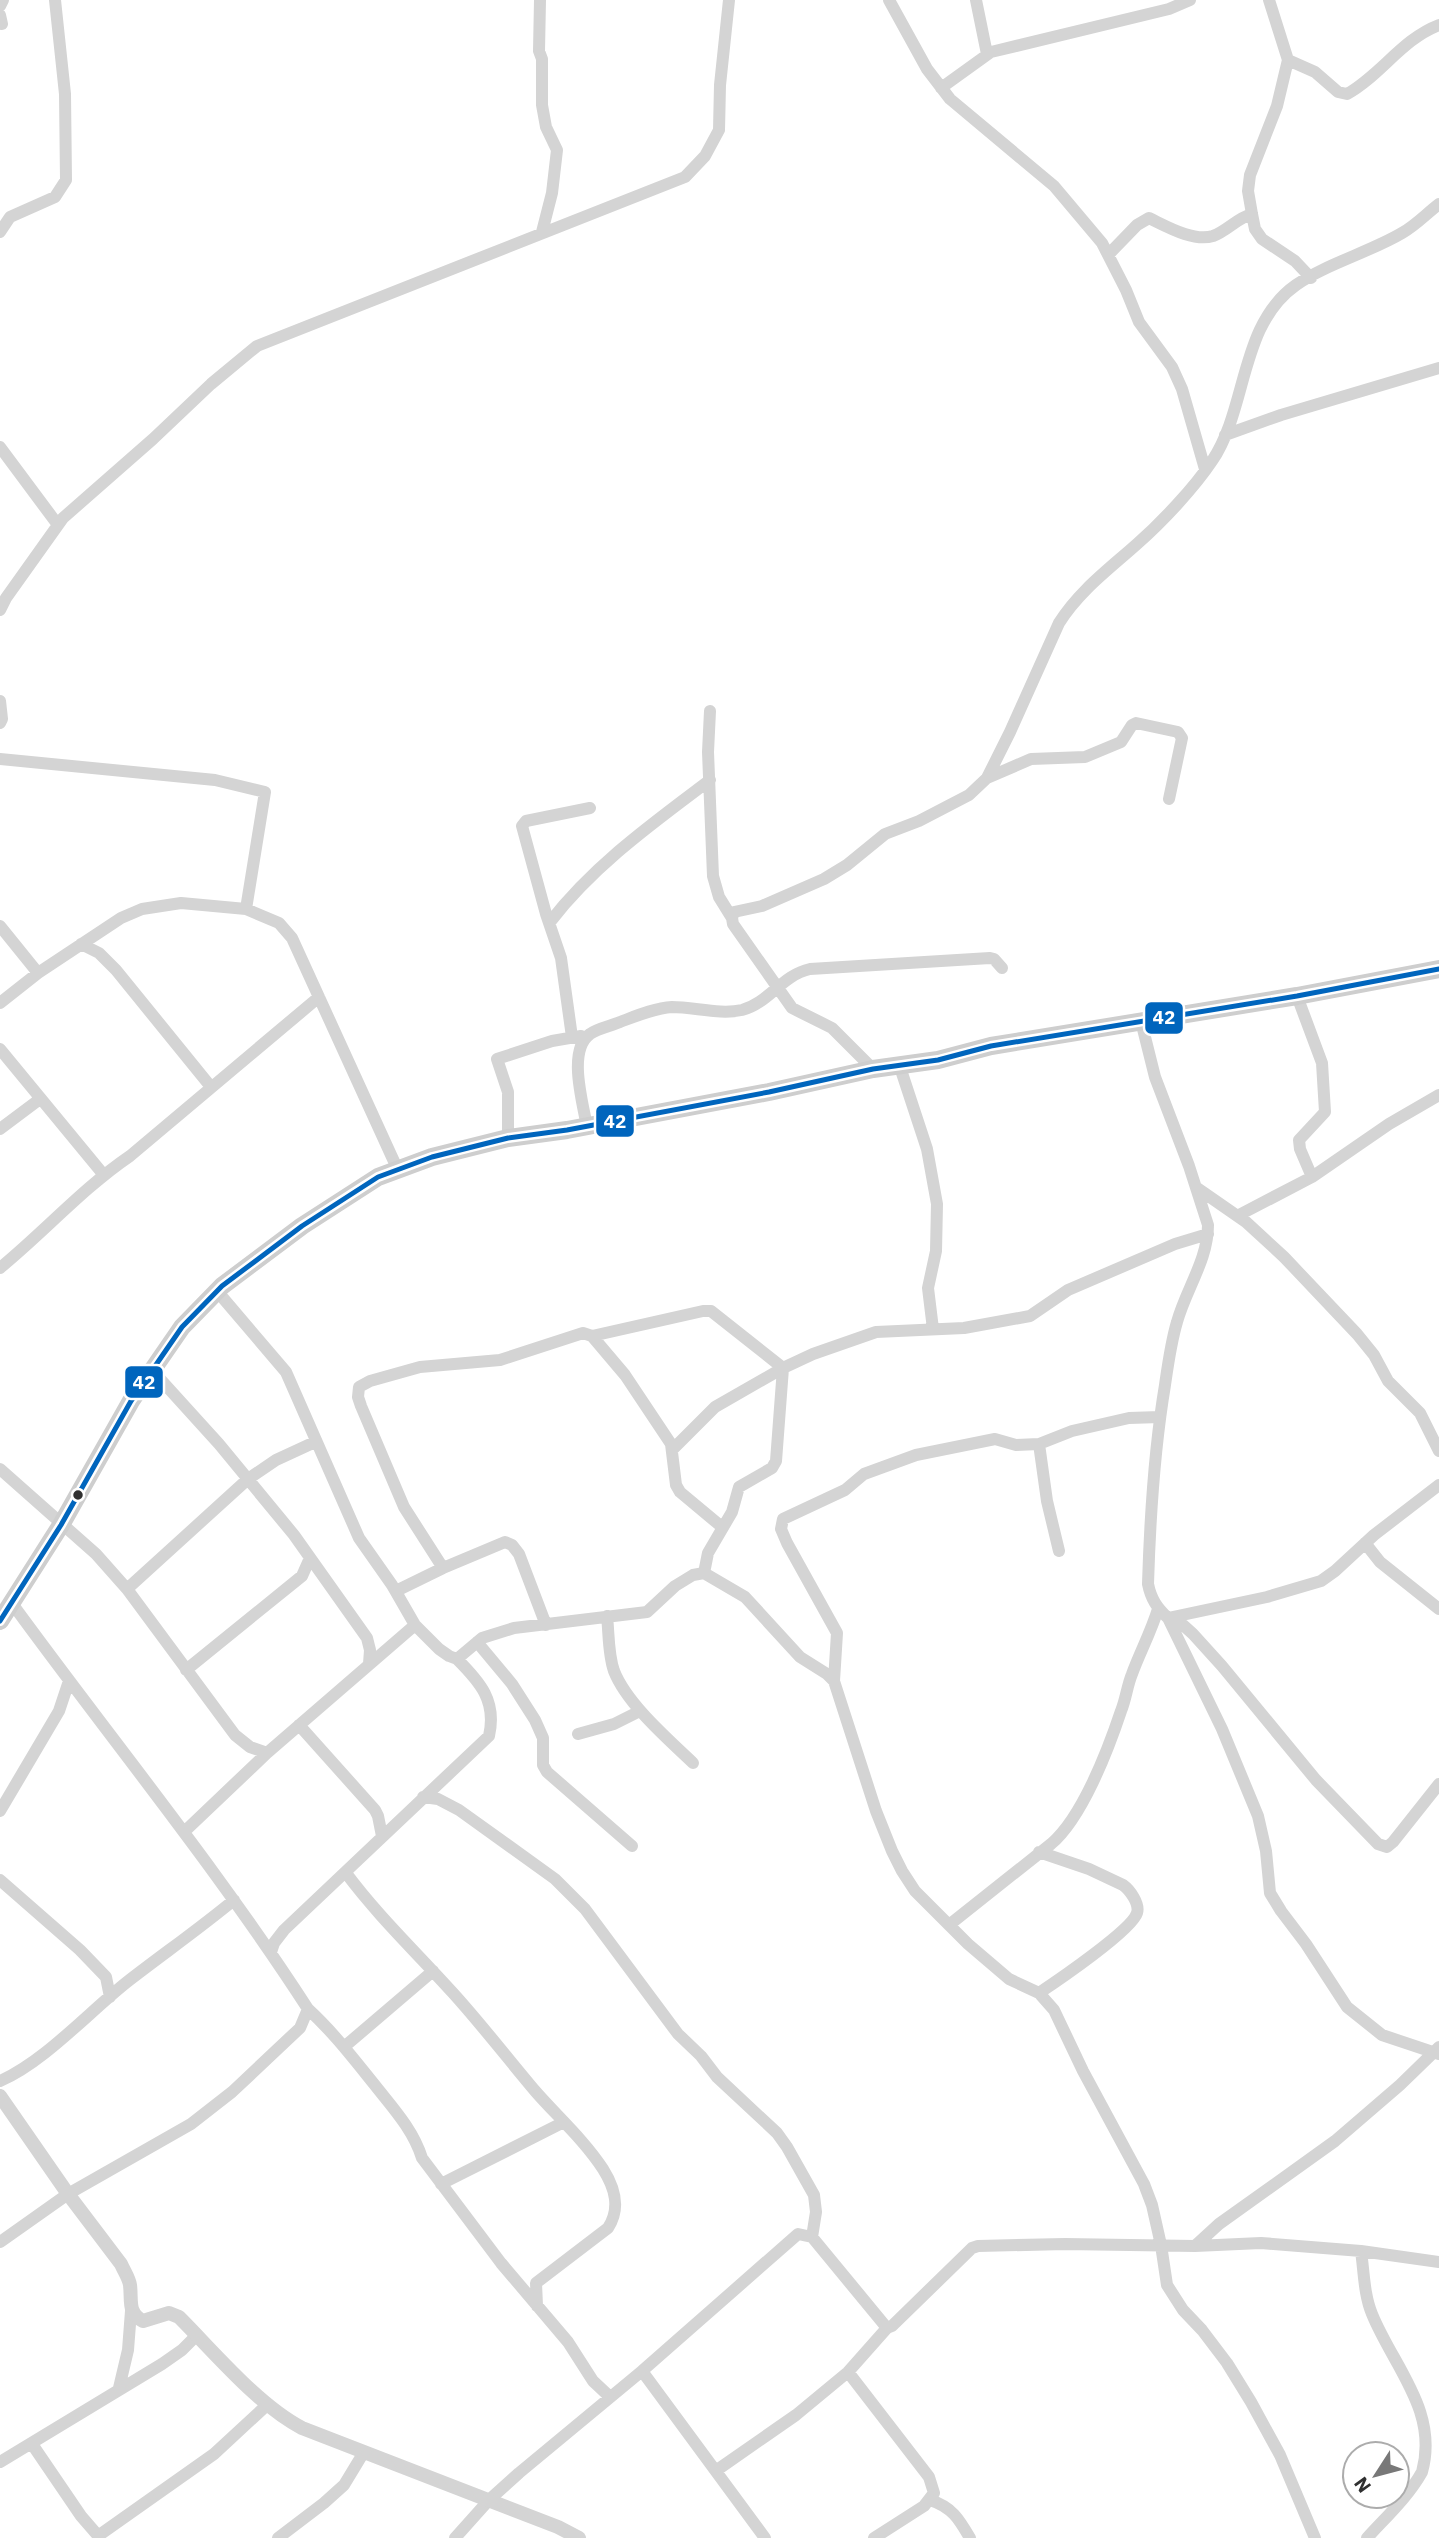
<svg xmlns="http://www.w3.org/2000/svg" width="1439" height="2538" font-family="'IBM Plex Sans',sans-serif">
<style>
.lines{fill:none;stroke-linecap:round;stroke-linejoin:round}
.minor{stroke:#d4d4d4;stroke-width:12}
.tertiary{stroke:#d4d4d4;stroke-width:14}
.secondary{stroke:#cecece;stroke-width:18}
.bus-1-casing{stroke:#fff;stroke-width:10}
.bus-1{stroke:#0065bd;stroke-width:5}
.bus-dot{fill:#303030;stroke:#fff;stroke-width:2.5}
.line-badge{stroke:#fff;stroke-width:2.5}
.badge-label{font-size:19px;text-anchor:middle;font-weight:bold;fill:#fff}
</style>
<rect width="100%" height="100%" fill="#fff"/>
<g class="lines">
<path class="minor" d="M540 0 539 51 542 59V105L546 127 557 150 552 193 542 232
M889 0 927 69 950 99 1054 186 1102 243 1126 290 1139 322 1172 367 1182 389 1205 469
M976 0 987 54
M1269 0 1288 60 1277 106 1250 175 1248 191 1252 214 1255 229 1262 239 1295 261 1311 278
M0 6 3 0
M0 15 2 24
M1288 60 1315 72 1338 92 1347 94C1381 75 1402 39 1439 25
M941 88 991 52 1169 9 1190 0
M0 232 10 217 55 197 66 180 65 94 55 0
M1109 254 1137 225 1149 218C1166 226 1193 242 1213 236 1227 231 1237 218 1252 214
M1225 435 1281 415 1439 368
M0 447 58 525
M0 610 6 598 63 518 153 439 211 384 257 346 685 177 705 156 719 130 720 85 729 0
M0 701 2 719 0 723
M710 711 708 752 713 876 719 897 732 918
M0 759 215 780 265 792 246 909
M987 778 1031 759 1085 757 1121 742 1132 725 1136 723 1178 732 1182 738 1169 799
M550 922C594 865 653 823 710 780
M0 926 38 973
M81 944 99 953 116 970 211 1087
M1297 996 1322 1063 1325 1112 1299 1140 1300 1149 1312 1177
M0 1003 38 973 121 918 142 909 181 903 246 909 279 923 292 938 397 1168
M1141 1021 1155 1077 1189 1166 1208 1225C1208 1260 1186 1289 1177 1322 1171 1342 1168 1364 1165 1385 1154 1451 1150 1517 1148 1584 1151 1599 1157 1608 1168 1618L1222 1729 1258 1816 1266 1851 1270 1893 1281 1911 1306 1944 1347 2007 1382 2035 1439 2054
M572 1037 561 958 546 914 522 826 526 821 590 808
M0 1049 103 1174
M900 1067 927 1149 937 1204 936 1251 928 1288 933 1329
M873 1069 832 1028 792 1008 733 924 732 918 734 912 762 906 824 879 847 865 885 834 919 821 969 795 987 778 1010 732 1059 623C1079 591 1109 569 1137 544 1162 522 1194 488 1212 461 1248 408 1239 325 1296 285 1326 264 1370 252 1402 233 1416 225 1426 214 1439 204
M587 1127C583 1103 567 1050 590 1034 598 1028 611 1026 620 1022 636 1016 655 1008 672 1007 694 1007 720 1015 742 1010 769 1003 782 975 810 969L990 958 994 959 1002 968
M0 1129 40 1099
M508 1138V1092L497 1059 552 1041 581 1036
M1197 1188 1246 1222 1284 1257 1357 1334 1374 1355 1388 1381 1420 1413 1439 1451
M1239 1215 1312 1177 1389 1124 1439 1095
M0 1268C44 1232 83 1188 130 1156L319 997
M217 1291 286 1372 359 1538 392 1585 415 1625 439 1649 449 1656 457 1659 482 1638 514 1628 647 1612 675 1586 693 1575 704 1573 745 1597 800 1657 827 1674 834 1681 876 1811 892 1851 902 1871 915 1891 968 1944 1009 1979 1039 1993 1054 2010 1083 2071 1144 2184 1152 2205 1161 2245 1167 2285 1183 2310 1202 2330 1227 2363 1251 2402 1280 2455 1315 2538
M592 1336 703 1311H711L783 1368 776 1461 772 1468 739 1487 732 1512 708 1553 704 1573
M151 1369 219 1444 294 1535 367 1638 370 1650 369 1664
M1039 1444 1047 1501 1059 1551
M673 1449 715 1407 783 1368 813 1354 876 1332 964 1328 1030 1316 1068 1290 1175 1244 1208 1234
M0 1469 96 1554 127 1589 235 1735 250 1747 267 1753
M1365 1543 1380 1562 1439 1609
M443 1568 404 1507 361 1406 358 1397 359 1387 370 1381 420 1367 500 1360 583 1333 592 1336 625 1375 671 1444 676 1485 680 1492 722 1527
M127 1589 248 1479 276 1460 315 1442
M396 1591 443 1568 505 1542 512 1545 519 1554 546 1625
M607 1616C609 1634 608 1654 614 1671 627 1704 668 1739 693 1763
M1168 1618 1183 1625 1193 1634 1222 1666 1316 1780 1378 1844 1387 1847 1393 1842 1439 1784
M1168 1618 1267 1597 1321 1581 1335 1571 1374 1535 1439 1485
M477 1642 512 1684 535 1720 543 1738V1765L547 1772 632 1846
M186 1670 302 1576 310 1558
M834 1681 837 1633 787 1543 781 1529 783 1519 845 1490 864 1474 916 1455 995 1439 1016 1445 1039 1444 1072 1431 1129 1418 1160 1417
M299 1725 375 1810 378 1816 382 1836
M578 1734 614 1724 640 1711
M423 1797 438 1799 459 1810 555 1879 585 1909 678 2034 701 2056 717 2077 777 2133 787 2147 814 2195 816 2212 812 2237
M0 1811 59 1711 69 1681
M184 1832 267 1753 415 1625
M346 1873C378 1916 417 1953 453 1993 482 2025 508 2059 536 2092 558 2117 584 2140 603 2169 615 2188 621 2208 608 2228L536 2283 537 2306
M0 1880 80 1950 106 1977 110 1997
M949 1925 1051 1844C1082 1818 1108 1750 1121 1711 1126 1699 1127 1686 1132 1674 1140 1652 1151 1632 1158 1609
M271 1952 274 1943 284 1930 489 1736C497 1701 480 1682 457 1659
M1039 1993C1057 1981 1132 1930 1137 1913 1140 1904 1130 1890 1123 1885L1089 1869 1039 1852
M308 2009C333 2032 353 2058 374 2084 392 2107 413 2129 422 2158L501 2263 568 2342 593 2381 609 2396
M344 2047 433 1971
M0 2081C44 2062 89 2012 127 1982 163 1954 199 1929 234 1900
M441 2184 564 2122
M0 2242 68 2194 191 2124 232 2092 300 2028 308 2009C217 1868 110 1738 11 1602
M1195 2246 1219 2224 1335 2141 1400 2085 1439 2047
M1361 2251C1364 2272 1364 2295 1372 2314 1393 2366 1439 2411 1422 2472 1408 2497 1386 2517 1367 2538
M642 2371 765 2538
M848 2372 929 2477 934 2493 924 2506 874 2538
M119 2388 128 2350 131 2311
M32 2444 81 2516 100 2538
M0 2462 162 2364 182 2350 197 2335
M717 2470 796 2415 848 2372 887 2328
M930 2500C952 2507 959 2519 970 2538
M98 2536 214 2454 268 2404
M278 2538 324 2503 344 2485 364 2452
M455 2538 489 2500 519 2473 642 2371 798 2234 812 2237 887 2328 892 2326 972 2248 978 2246 1065 2244 1195 2246 1261 2243 1361 2251 1439 2262"/>
<path class="tertiary" d="M0 2096 68 2194 121 2264C124 2271 129 2278 130 2285 132 2300 127 2313 143 2321L169 2313 179 2317C215 2353 258 2405 302 2428L558 2527 579 2538"/>
<path class="secondary" d="M0 1621 61 1525 131 1401 182 1327 222 1286 302 1226 378 1177 432 1157 508 1138 567 1130 769 1092 873 1069 938 1060 991 1046 1297 996 1439 969"/>
<defs>
<path id="bus-1" d="M0 1621 61 1525 131 1401 182 1327 222 1286 302 1226 378 1177 432 1157 508 1138 567 1130 769 1092 873 1069 938 1060 991 1046 1297 996 1439 969"/>
</defs>
<use href="#bus-1" class="bus-1-casing"/>
<use href="#bus-1" class="bus-1"/>
</g>
<circle class="bus-dot" cx="78" cy="1495" r="6"/>
<g class="line-badge">
<rect x="1144" y="1001" width="40" height="34" rx="7" fill="#0065bd"/>
<rect x="595" y="1104" width="40" height="34" rx="7" fill="#0065bd"/>
<rect x="124" y="1365" width="40" height="34" rx="7" fill="#0065bd"/>
</g>
<g class="badge-label">
<text x="1164" y="1024">42</text>
<text x="615" y="1128">42</text>
<text x="144" y="1389">42</text>
</g>
<g transform="translate(1376 2475) rotate(234)"><circle r="33" fill="#ffffff" stroke="#acacac" stroke-width="2"/>
<path d="M0-5L12 26L0 18L-12 26Z" fill="#787878"/>
<text y="-10" font-size="19" font-weight="bold" text-anchor="middle" fill="#303030">N</text>
</g>
</svg>
